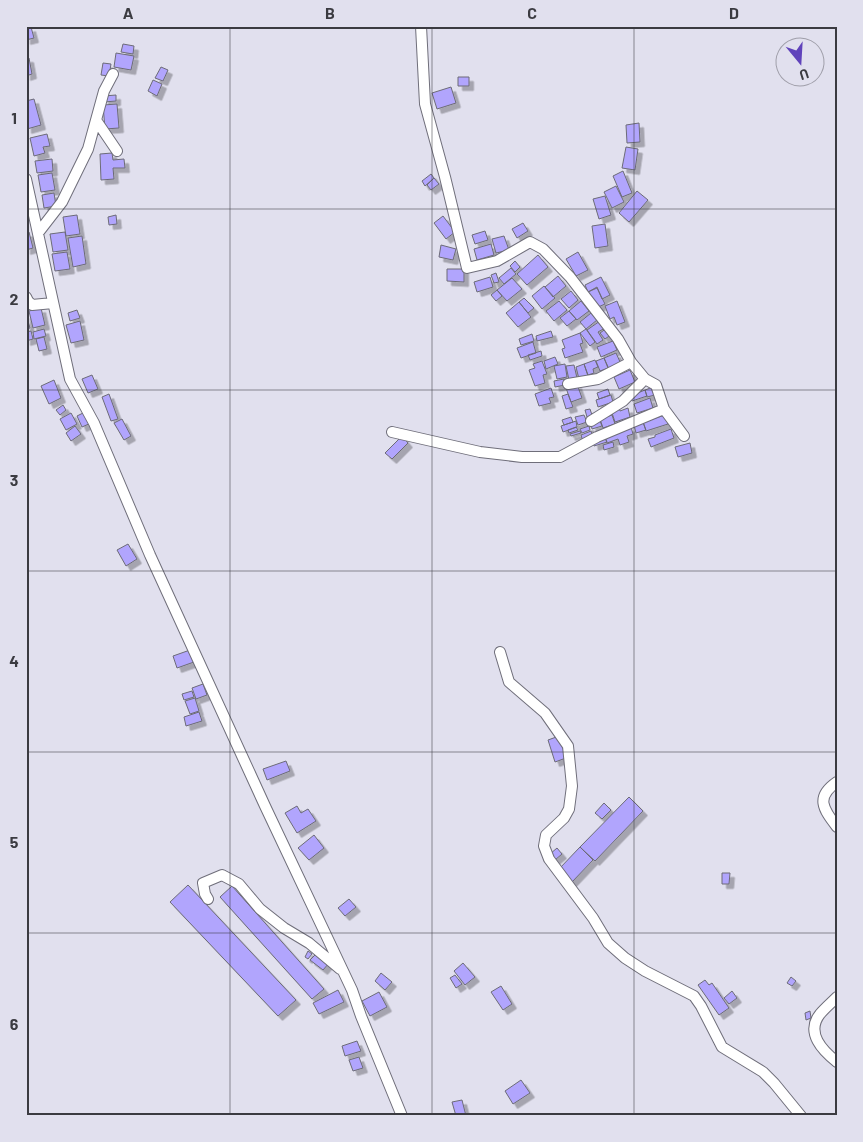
<svg xmlns="http://www.w3.org/2000/svg" width="863" height="1142" font-family="Barlow,sans-serif">
<style>
.building{fill:#b1a5fd;stroke:#6c6b77;filter:url(#shadow)}
.lines{fill:none;stroke-linecap:round;stroke-linejoin:round}
.minor-casing{stroke:#6f6e7a;stroke-width:12}
.minor{stroke:#fff;stroke-width:10}
.grid{fill:none;stroke:#3b3b41;stroke-width:1;stroke-opacity:0.55}
.neatline{fill:none;stroke:#3b3b41;stroke-width:2}
.grid-label{font-size:16px;text-anchor:middle;font-weight:bold;fill:#3b3b41}
</style>
<defs>
<filter id="shadow"><feDropShadow dx="4.5" dy="4.5" stdDeviation="0" flood-color="#0004"/></filter>
</defs>
<rect width="100%" height="100%" fill="#e1e0ee"/>
<path class="building" d="M31 27 34 38 26 40V29Z
M123 44 134 46 133 54 121 52Z
M116 53 134 56 131 70 114 67Z
M26 58H29L32 74 26 76Z
M103 63 111 64 109 76 101 75Z
M161 67 168 70 163 81 155 78Z
M458 77H469V86H458Z
M153 80 162 84 157 96 148 91Z
M451 87 456 103 437 109 432 93Z
M116 95V101L104 102V96Z
M34 99 41 125 27 129 26 101Z
M117 104 119 128 105 129 103 105Z
M639 123 640 142 627 143 626 125Z
M47 134 50 146 43 147 45 153 34 156 30 138Z
M626 147 638 149 635 170 622 168Z
M112 153 113 160 124 159 125 168H113L114 179 101 180 100 154Z
M52 159 53 171 37 173 35 161Z
M623 171 632 193 622 197 613 176Z
M52 173 55 190 41 192 38 175Z
M431 174 434 178 425 186 422 181Z
M434 178 439 184 431 190 427 185Z
M616 186 624 202 612 208 604 192Z
M637 191 648 200 629 222 619 213Z
M54 193 56 206 44 208 42 195Z
M605 196 611 215 599 219 593 199Z
M77 215 80 234 66 236 63 217Z
M116 215 117 224 109 225 108 217Z
M443 216 455 232 446 239 434 223Z
M523 223 528 231 517 238 512 229Z
M605 224 608 246 595 248 592 226Z
M485 231 488 240 475 244 472 235Z
M29 232 33 248 26 250V233Z
M65 232 68 250 53 252 50 234Z
M82 236 86 264 73 267 68 238Z
M504 236 509 250 496 253 492 239Z
M491 244 494 255 477 260 474 249Z
M441 245 456 249 453 260 439 257Z
M67 252 70 269 55 271 52 254Z
M578 252 588 270 576 276 566 259Z
M538 255 548 267 527 285 517 274Z
M515 261 520 267 515 272 510 266Z
M511 268 516 274 504 284 499 278Z
M447 269H464V282L447 281Z
M496 273 499 282 494 283 491 275Z
M558 276 566 286 553 297 545 287Z
M490 277 493 287 477 292 474 282Z
M601 277 610 295 602 299 597 287 588 292 585 285Z
M512 278 522 289 507 301 497 290Z
M544 286 555 298 542 309 532 296Z
M597 288 605 304 596 308 588 292Z
M497 290 502 296 496 301 491 295Z
M571 291 578 300 569 308 561 299Z
M524 298 534 308 528 313 519 302Z
M559 301 567 310 554 321 546 311Z
M581 301 589 311 577 320 569 311Z
M617 301 625 322 617 325 614 317 610 319 605 306Z
M519 302 531 317 518 327 506 313Z
M41 308 45 325 33 328 29 311Z
M77 310 80 318 70 321 68 313Z
M569 311 576 319 567 326 560 318Z
M591 313 597 320 586 329 580 322Z
M26 314 30 328 26 329Z
M80 321 84 340 71 343 66 325Z
M600 321 605 328 598 332 603 340 597 344 587 330Z
M607 328 612 334 605 339 600 333Z
M44 329 46 336 34 339 33 332Z
M586 329 595 342 590 346 580 333Z
M31 331 33 339 26 341V332Z
M551 331 553 337 537 341 536 336Z
M580 333 583 343 580 344 583 352 565 358 562 349 565 348 562 340Z
M532 334 534 341 521 345 519 339Z
M44 337 47 349 39 351 36 339Z
M613 341 617 350 601 357 597 347Z
M533 342 536 353 521 358 517 348Z
M541 351 542 356 530 360 528 355Z
M616 353 621 364 609 369 604 358Z
M555 357 558 364 546 369 544 361Z
M604 358 608 368 600 371 596 361Z
M595 360 598 367 593 369 594 373 588 375 584 364Z
M542 361 547 374 543 375 545 383 535 386 529 370 535 368 533 364Z
M565 364 567 377 557 379 554 366Z
M584 364 588 376 579 379 576 367Z
M574 365 577 378 569 380 566 366Z
M630 370 635 382 619 389 614 377Z
M92 375 98 389 88 393 82 379Z
M564 379 565 385 555 387 554 381Z
M54 380 61 398 49 404 41 386Z
M577 384 582 398 571 402 566 388Z
M653 387 655 395 647 397 645 390Z
M551 388 554 397 549 398 551 403 539 406 535 394Z
M608 389 610 395 599 399 597 393Z
M645 390 647 396 632 401 630 396Z
M109 394 118 419 111 421 102 397Z
M568 394 573 407 566 409 562 396Z
M611 395 613 402 598 407 596 400Z
M650 398 653 408 637 413 634 404Z
M63 405 66 410 60 415 56 410Z
M619 407 620 411 628 408 630 417 615 422 611 410Z
M590 409 592 415 587 417 585 410Z
M85 412 91 423 82 427 77 416Z
M71 413 77 424 66 430 60 419Z
M584 415 587 422 578 425 575 417Z
M612 415 615 424 603 428 600 419Z
M665 415 668 424 646 431 643 422Z
M571 417 573 422 564 425 562 420Z
M122 419 131 436 124 440 114 423Z
M576 421 577 427 563 432 561 426Z
M600 421 602 426 592 429 591 424Z
M643 422 646 430 636 433 634 425Z
M75 426 81 434 71 441 66 433Z
M589 426 590 430 582 433 580 429Z
M576 427 578 430 569 433 568 430Z
M631 427 633 434 627 436 629 442 620 445 618 439 607 443 604 435Z
M671 429 674 438 651 447 648 439 655 437V435Z
M580 431 581 433 571 436 570 434Z
M591 431 593 438 583 442 581 435Z
M402 436 408 443 392 459 385 453Z
M605 437 607 442 594 446 593 441Z
M613 442 614 447 604 450 603 445Z
M690 443 692 453 678 457 675 447Z
M128 544 137 559 126 566 117 550Z
M190 650 194 662 177 668 173 656Z
M203 684 207 695 196 699 192 688Z
M192 691 194 697 184 700 182 694Z
M195 698 199 711 190 714 185 701Z
M199 712 202 721 186 726 184 717Z
M559 736 566 758 555 762 548 740Z
M286 761 290 771 267 780 263 769Z
M629 797 643 811 595 861 580 847Z
M604 803 611 810 602 819 595 813Z
M297 806 301 813 308 809 316 821 297 833 285 813Z
M314 835 324 848 309 860 298 848Z
M580 847 593 860 572 882 559 869Z
M557 848 562 854 555 860 550 854Z
M722 873H730L729 884H722Z
M188 885 296 1000 278 1016 170 902Z
M232 886 324 989 312 999 220 897Z
M349 899 356 907 345 916 338 908Z
M308 951 312 954 308 959 305 957Z
M317 953 329 963 323 970 310 960Z
M463 963 475 977 465 985 454 971Z
M381 973 392 982 385 990 375 981Z
M455 975 462 984 456 988 450 978Z
M791 977 796 981 792 986 787 983Z
M705 980 709 985 712 983 729 1008 719 1015 698 985Z
M501 986 512 1004 503 1010 491 992Z
M338 990 344 1002 319 1014 313 1003Z
M732 991 737 998 729 1004 724 998Z
M379 992 387 1007 370 1016 362 1001Z
M810 1011 811 1018 806 1020 805 1013Z
M357 1041 361 1051 345 1056 342 1046Z
M359 1057 363 1068 353 1071 349 1060Z
M521 1080 530 1093 513 1104 505 1091Z
M462 1100 466 1116H456L452 1102Z"/>
<g class="lines">
<defs>
<path id="minor" d="M421 26 425 104 445 177 467 268 497 261 530 242 543 249 570 277 618 339 631 362 645 379 656 385 664 409 684 436
M96 120 117 151
M26 179 70 379 94 423 150 555 265 806 352 990 361 1016 402 1116
M38 233 62 202 88 149 104 91 113 74
M26 297 28 301 32 305 53 303
M568 384 598 379 631 362
M591 421 623 401 645 379
M392 432 480 452 522 457H560L597 437 664 409
M500 652 509 682 545 713 568 746 572 786 569 809 564 818 546 835 544 846 549 859 593 918 608 943 625 958 645 971 694 996 701 1006 722 1047 763 1072 774 1083 801 1116
M837 782C815 797 823 809 837 827
M208 899 205 894 203 883 222 875 239 884 260 909 284 928 309 943 340 969
M837 997C831 1003 825 1008 820 1014 805 1033 823 1051 837 1062"/>
</defs>
<use href="#minor" class="minor-casing"/>
<use href="#minor" class="minor"/>
</g>
<path class="grid" d="M230 26V1116M432 26V1116M634 26V1116M26 209H837M26 390H837M26 571H837M26 752H837M26 933H837"/>
<rect width="863" height="1142" fill="none" stroke="#e1e0ee" stroke-width="55"/>
<g transform="translate(800 62) rotate(162)"><circle r="24" fill="#e1e0ee" stroke="#9f9ea9"/>
<path d="M0-4L9 19L0 12L-9 19Z" fill="#6043bb"/>
<text y="-8" font-size="14" font-weight="bold" text-anchor="middle" fill="#3b3b41">U</text>
</g>
<rect x="28" y="28" width="808" height="1086" class="neatline"/>
<g class="grid-label">
<text x="128" y="19">A</text>
<text x="330" y="19">B</text>
<text x="532" y="19">C</text>
<text x="734" y="19">D</text>
<text x="14" y="124">1</text>
<text x="14" y="305">2</text>
<text x="14" y="486">3</text>
<text x="14" y="667">4</text>
<text x="14" y="848">5</text>
<text x="14" y="1030">6</text>
</g>
</svg>
